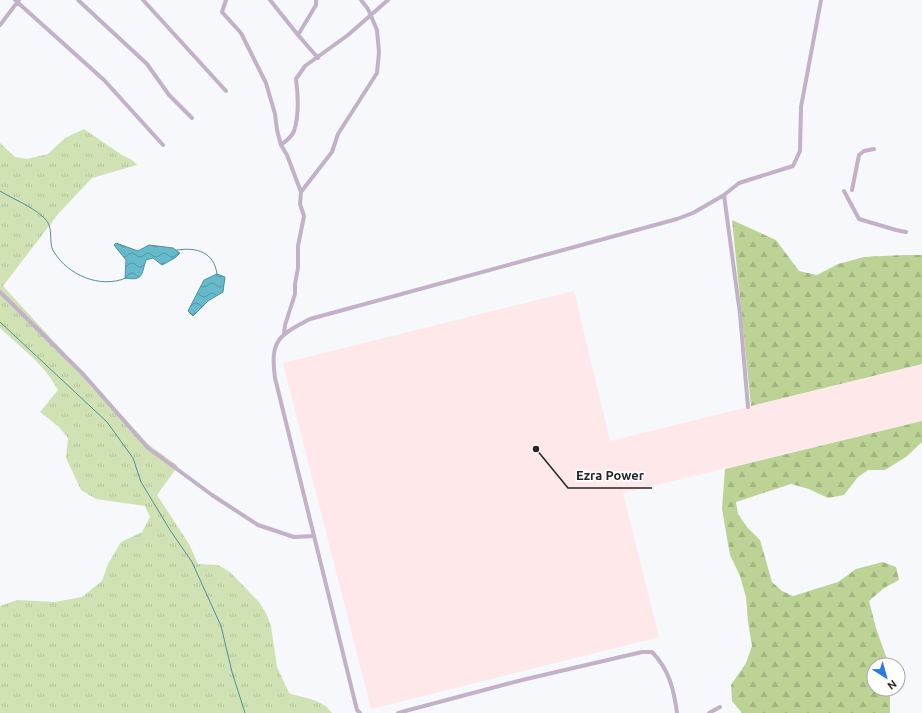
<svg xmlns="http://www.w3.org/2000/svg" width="922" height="713" font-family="Ubuntu,sans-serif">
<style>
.industrial{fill:#fee8ea}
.grass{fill:url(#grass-tufts)}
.forest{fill:url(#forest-firs)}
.water{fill:url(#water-waves);stroke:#528e9a}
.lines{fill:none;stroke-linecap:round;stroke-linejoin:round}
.stream{stroke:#528e9a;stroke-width:1}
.minor{stroke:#c2b1c9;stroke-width:4}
.leader{fill:none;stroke:#242526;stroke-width:1.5}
.callout-dot{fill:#242526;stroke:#fff;stroke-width:1.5}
.callout-label{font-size:13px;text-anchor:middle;font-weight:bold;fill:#242526;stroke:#fff;stroke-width:3.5;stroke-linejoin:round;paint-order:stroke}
</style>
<defs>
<pattern id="grass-tufts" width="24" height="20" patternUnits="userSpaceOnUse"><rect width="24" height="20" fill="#d0e2b3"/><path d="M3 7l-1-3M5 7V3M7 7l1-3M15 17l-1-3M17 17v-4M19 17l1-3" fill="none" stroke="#b2c29a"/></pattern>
<pattern id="forest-firs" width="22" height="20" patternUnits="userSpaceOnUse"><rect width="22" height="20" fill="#bcd395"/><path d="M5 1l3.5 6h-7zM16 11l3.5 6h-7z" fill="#a1b580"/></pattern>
<pattern id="water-waves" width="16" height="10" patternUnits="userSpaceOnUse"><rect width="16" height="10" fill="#65bbcc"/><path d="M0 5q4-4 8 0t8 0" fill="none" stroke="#5398a5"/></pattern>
</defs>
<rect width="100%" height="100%" fill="#f6f8fb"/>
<path class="industrial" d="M574 291 610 441 922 364V421L623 493 659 637 371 709 283 363Z"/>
<path class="grass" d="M84 129C96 137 107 145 119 153 126 158 132 158 137 165L92 178 59 213 3 286 149 445 178 466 157 495 189 544 198 564 218 565 230 572 259 602 266 613 271 626 277 667 289 693C305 699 321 698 332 713H0V606L17 600 55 602 82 597 102 581 108 564 121 542 142 532 150 517 145 506 96 499 81 490 66 458 68 438 59 427 40 412 58 390C45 365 20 347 0 328V143L15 157 27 159 48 154 65 138Z"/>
<path class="forest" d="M732 220 776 240 799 271 817 275 838 264 864 257 902 255H922V364L751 406Z
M922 421V442L906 457 885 470H868L858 477 844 495 828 498 809 489 791 484 736 502 738 514 747 527 760 540 772 582 782 591 793 596 838 582 856 569 883 562 896 567 899 580 884 588 869 601 876 628 889 665H874V689H890V713H742L732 701 731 685 746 663 752 646 748 622 746 597 740 576 730 555 722 509 725 469Z"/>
<path class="water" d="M116 243 138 251 149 245 173 248 180 253 175 258 162 265 153 258 146 260C141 275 144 281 125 278L126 260 114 245Z
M217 274 225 277 223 292 208 301 193 316 188 311 204 280Z"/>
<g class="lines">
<path class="stream" d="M0 191C13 199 31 206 42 216 56 227 47 241 54 252 68 275 100 289 126 278
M177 250C197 247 214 252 217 274
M0 322 107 422 133 458 141 482 170 530 192 562 221 626 232 672 245 713"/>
<path class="minor" d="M15 0 104 80 163 145
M78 0 147 64 169 95 192 118
M143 0 226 91
M226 0 222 12 241 33 266 83 275 114 277 130 281 145 287 155 301 192 300 204 304 216 298 246V268L295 284V294L285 325 284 334
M270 0 298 35
M316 0V5L298 35 318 58
M0 25 19 0
M281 145C286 141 292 137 294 131 299 116 298 94 296 79L305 66 348 35 388 0
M852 190 859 155 864 151 874 149
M844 191 859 219 896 230 906 232
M301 192 332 152 338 134 377 73 379 52 377 30 368 9 361 0
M724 195 740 314 748 407
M0 292 83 374 148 448 166 461 212 495 258 525 294 537 314 536
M360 713 357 710 275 378C270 340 278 336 310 319L677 219 693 213 724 195 739 183 793 166 800 151 801 107 821 0
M398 713 522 680 642 652H652C669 669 674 690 677 713
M709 713 720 707"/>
</g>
<path class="leader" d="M536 449L568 488H652"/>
<circle class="callout-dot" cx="536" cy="449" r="4"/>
<g class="callout-label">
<text x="610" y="480">Ezra Power</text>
</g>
<g transform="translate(886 677) rotate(143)"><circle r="19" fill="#ffffff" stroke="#a7a8a8"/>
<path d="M0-3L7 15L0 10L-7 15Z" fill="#2a7ae6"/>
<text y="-6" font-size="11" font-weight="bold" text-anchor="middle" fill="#242526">N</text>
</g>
</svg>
